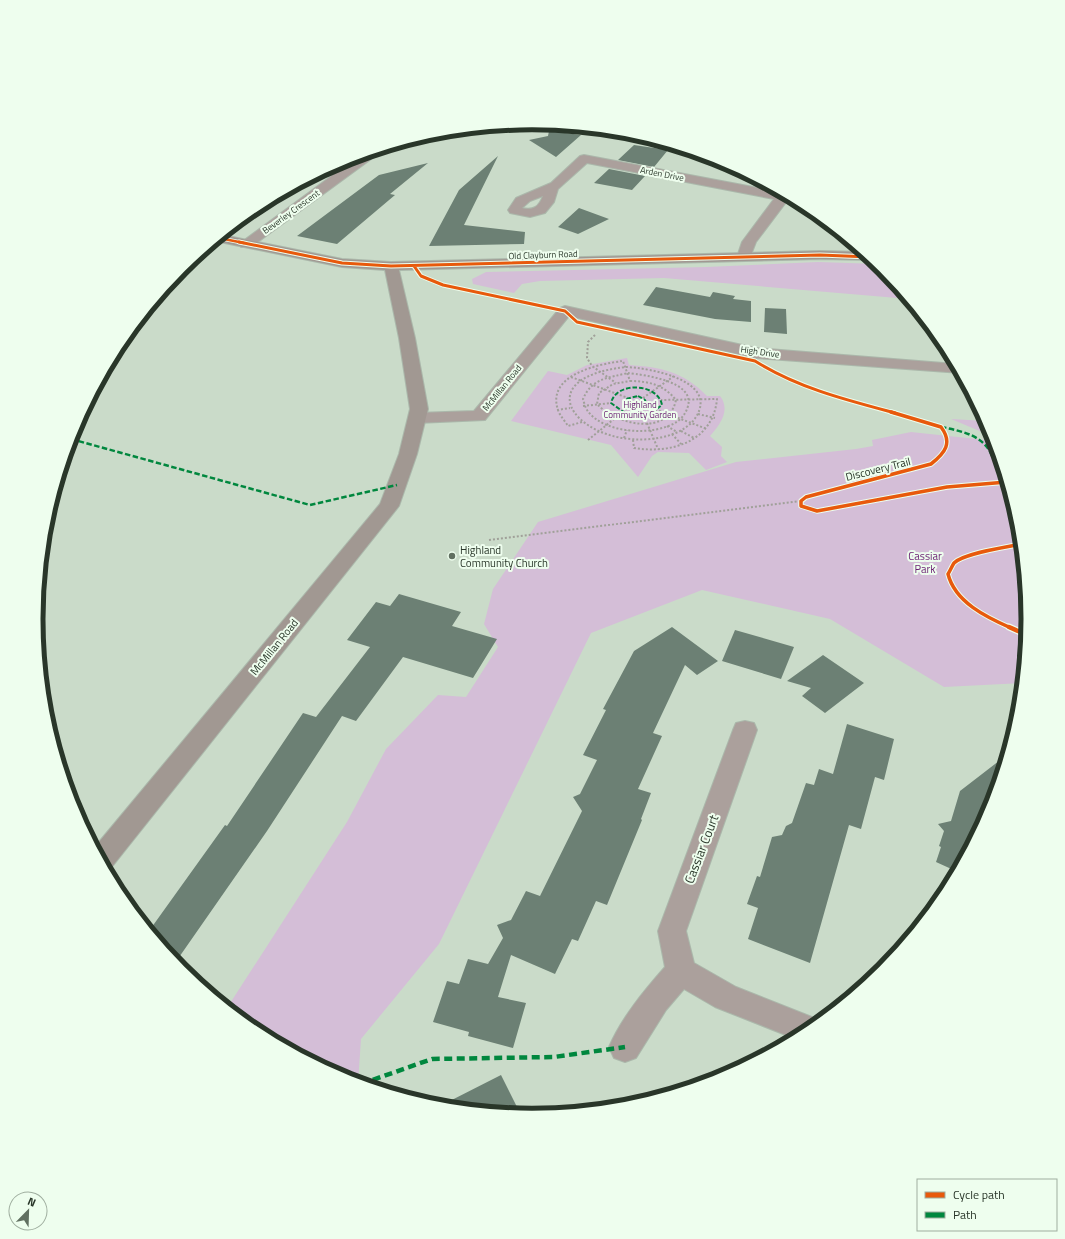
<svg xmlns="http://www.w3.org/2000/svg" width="1065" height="1239" font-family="'Titillium Web',sans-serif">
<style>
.green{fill:#d4bed7}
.building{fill:#6c8074}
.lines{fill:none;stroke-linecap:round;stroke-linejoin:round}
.minor-casing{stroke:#abb8ab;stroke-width:2}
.major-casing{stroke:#abb8ab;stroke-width:2}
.path{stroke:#a0a099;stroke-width:2;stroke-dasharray:2 2;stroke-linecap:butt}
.minor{fill:#aba09c;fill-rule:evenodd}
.major{fill:#a19892;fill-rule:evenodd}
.quiet-far2{stroke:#00873e;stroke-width:2;stroke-dasharray:4.5 2;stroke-linecap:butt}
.quiet-far1{stroke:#00873e;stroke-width:2.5;stroke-dasharray:5.5 2.5;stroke-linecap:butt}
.quiet{stroke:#00873e;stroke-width:4.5;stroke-dasharray:8 4.5;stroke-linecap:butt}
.cycleway-far3-casing{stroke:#eefeee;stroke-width:4}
.cycleway-far2-casing{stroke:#eefeee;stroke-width:5}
.cycleway-far1-casing{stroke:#eefeee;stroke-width:5.5}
.cycleway-casing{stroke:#eefeee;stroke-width:7}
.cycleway-far3{stroke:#e8590c;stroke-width:2.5}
.cycleway-far2{stroke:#e8590c;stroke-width:3}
.cycleway-far1{stroke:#e8590c;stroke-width:3.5}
.cycleway{stroke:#e8590c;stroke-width:4.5}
.poi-dot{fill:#617061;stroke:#eefeee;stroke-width:1.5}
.labels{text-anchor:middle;stroke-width:4;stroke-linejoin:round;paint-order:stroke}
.far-street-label{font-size:9px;fill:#293629;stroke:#eefeee}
.far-park-label{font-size:9px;fill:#6b1f72;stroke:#eefeee}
.street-label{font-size:11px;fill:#293629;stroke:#eefeee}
.poi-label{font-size:11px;fill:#293629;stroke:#eefeee;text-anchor:start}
.park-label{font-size:11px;fill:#6b1f72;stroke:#eefeee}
.near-street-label{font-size:13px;fill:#293629;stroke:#eefeee}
.rim{fill:none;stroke:#293629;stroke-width:5}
</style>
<rect width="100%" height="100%" fill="#cadbc9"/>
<path class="green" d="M818 262 878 264 909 299 664 278 540 281 522 284 514 293 473 284 472 279 486 272 706 267Z
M627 358 629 365C661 367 684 372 707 396H720C731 410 720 425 710 436L722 447 721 456 727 462 706 470 689 453 658 452 652 456 638 477 611 445 511 421 548 371 567 375 587 365Z
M951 419 986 421 994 437Z
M911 432 995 441 1020 523 1029 620 1023 683 944 687 830 619 702 590 591 633 439 944 361 1039 358 1083 342 1078 256 1032 227 1008 347 822 386 749 438 695 466 697 498 647 484 624 493 589 538 522 736 462 856 449 873 446 872 440Z"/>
<path class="building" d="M549 131 581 135 556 157 529 140 548 136Z
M634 145 668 150 654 167 618 160Z
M498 156 464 225 525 232 524 244 429 246 459 190Z
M428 163 390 194 395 195 337 244 297 236 379 175Z
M609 169 645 176 632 190 594 183Z
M579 208 609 219 578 234 558 227Z
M656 287 710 297 713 292 735 296 733 299 751 301V322L715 319 643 305Z
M765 308 786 309 787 334 764 332Z
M399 594 461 612 452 626 497 639 473 678 403 657 356 721 342 716 267 831 175 963 149 931 225 825 227 826 303 713 316 717 370 647 347 640 376 602 390 606Z
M672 627 718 661 697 675 685 665 653 733 662 736 638 789 651 793 641 819 642 820 607 905 596 901 578 941 572 939 555 974 511 955 498 997 526 1003 513 1048 468 1036 469 1032 433 1022 447 981 459 984 468 959 488 964 503 938 497 925 511 920 526 891 540 896 582 811 573 797 580 794 597 760 583 755 606 710 603 709 634 651Z
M735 630 794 647 781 679 722 661Z
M823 655 864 683 825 713 802 696 811 688 787 681Z
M847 724 894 739 884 780 875 777 861 829 849 825 810 963 748 939 758 908 747 904 757 876 760 877 772 837 782 835 786 826 792 823 806 783 814 785 819 769 833 774Z
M1008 754 991 810 958 872 936 862 941 847 939 846 944 831 938 824 951 821 960 791Z
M501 1075 521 1115 438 1107Z"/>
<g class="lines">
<defs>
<path id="minor" d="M379 150 378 154 251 247H241L239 244 360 155Z
M584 155 780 192 790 197 756 242 749 260H739L737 257 742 242 774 199 587 163 558 189 554 202 545 213 530 217 510 213 508 210 516 198 551 183 580 156ZM543 196C539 206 534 211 522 208L530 201Z
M565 306 756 348 956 364 961 373 756 358 569 316 485 420 417 423 411 422 408 418 411 414 417 413 474 411 560 308Z
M745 721 754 723 757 730 686 931 694 963 736 987 822 1021 808 1032 796 1039 715 1007 684 989 666 1010 636 1058 625 1062 614 1058 609 1047C622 1017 644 991 665 967L658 931 733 730 736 723Z"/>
<path id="major" d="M223 235 342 259 391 262 820 251 864 252 874 260 820 259 399 270 415 338 428 409 417 454 399 506 111 868 106 870 94 848 380 504 399 454 410 409 399 338 385 270 342 267 215 241Z"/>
</defs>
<use href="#minor" class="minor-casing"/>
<use href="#major" class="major-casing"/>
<path class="path" d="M595 335 588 342 587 358 592 366 616 383
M626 367C649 368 719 380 696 417 689 428 676 434 663 437 585 454 518 379 626 367Z
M628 373C644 375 695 381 688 406 686 413 683 417 678 421 655 437 603 434 587 410 585 407 584 402 583 399 592 378 608 378 628 373Z
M571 377 628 398
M630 381C649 381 664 385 676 400 668 437 617 425 597 404L599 393 613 384Z
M643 398 674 376
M644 405 707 429
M583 406 611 403
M557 410 570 408
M698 414 715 418
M582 422 568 426C565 421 560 416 558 410 546 375 598 364 623 361L630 381
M647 423 658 449
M667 426 677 432
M681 431 694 438
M672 434 681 444
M624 438 627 430
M588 440 630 406
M633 440 634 448C671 454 713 442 717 399L661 400
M489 540 801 501"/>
<use href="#minor" class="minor"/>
<use href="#major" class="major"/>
<path class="quiet-far2" d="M638 396 645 400 646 403 636 408 625 403 626 399Z
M625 413 611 403C616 381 658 383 662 405L651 413"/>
<path class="quiet-far1" d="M622 412 636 416 653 412
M941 427C961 431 984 435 992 456L1001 460
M71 439 310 505 397 485"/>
<path class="quiet" d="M361 1084 432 1059 554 1057 625 1047"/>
<defs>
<path id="cycleway-far3" d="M219 238 244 243"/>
<path id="cycleway-far2" d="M239 242 342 263 391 266 820 255 870 257
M414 266 421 276 443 285 565 311 577 322 755 361C798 388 846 400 895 413"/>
<path id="cycleway-far1" d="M891 412 941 427C953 443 945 453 931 464L806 497 801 501V506L817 511 947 487 1007 482
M1011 628C986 617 955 602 948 574 950 571 952 566 954 563 964 553 1007 547 1022 544"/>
<path id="cycleway" d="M1009 627 1027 635"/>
</defs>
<use href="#cycleway-far3" class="cycleway-far3-casing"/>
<use href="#cycleway-far2" class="cycleway-far2-casing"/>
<use href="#cycleway-far1" class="cycleway-far1-casing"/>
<use href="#cycleway" class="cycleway-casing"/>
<use href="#cycleway-far3" class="cycleway-far3"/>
<use href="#cycleway-far2" class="cycleway-far2"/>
<use href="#cycleway-far1" class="cycleway-far1"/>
<use href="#cycleway" class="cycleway"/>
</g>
<circle class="poi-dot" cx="452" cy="556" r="4"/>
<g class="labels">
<g class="far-street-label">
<text transform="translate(662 174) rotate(11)" y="3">Arden Drive</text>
<text transform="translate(291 212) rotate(-36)" y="3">Beverley Crescent</text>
<text transform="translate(543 255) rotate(-2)" y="3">Old Clayburn Road</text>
<text transform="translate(760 352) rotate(8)" y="3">High Drive</text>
<text transform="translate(502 388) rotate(-51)" y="3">McMillan Road</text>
</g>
<g class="far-park-label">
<text x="640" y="408">Highland<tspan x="640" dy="10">Community Garden</tspan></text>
</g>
<g class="street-label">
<text transform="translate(878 469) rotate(-14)" y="4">Discovery Trail</text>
<text transform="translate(274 647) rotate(-51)" y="4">McMillan Road</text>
</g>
<g class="poi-label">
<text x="460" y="554">Highland<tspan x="460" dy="13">Community Church</tspan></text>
</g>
<g class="park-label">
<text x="925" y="560">Cassiar<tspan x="925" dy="13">Park</tspan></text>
</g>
<g class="near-street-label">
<text transform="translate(701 849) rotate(-69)" y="5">Cassiar Court</text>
</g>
</g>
<path d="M0 0H1065V1239H0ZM43 619a489 489 0 1 1 978 0a489 489 0 1 1-978 0Z" fill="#eefeee" fill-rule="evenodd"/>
<path class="rim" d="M43 619a489 489 0 1 1 978 0a489 489 0 1 1-978 0Z"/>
<rect x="917" y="1179" width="140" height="52" fill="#eefeee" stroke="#9fae9f"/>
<rect x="925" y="1192" width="20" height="6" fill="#e8590c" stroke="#9fae9f"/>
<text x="953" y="1199" font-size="12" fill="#293629">Cycle path</text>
<rect x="925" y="1212" width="20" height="6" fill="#00873e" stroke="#9fae9f"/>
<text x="953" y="1219" font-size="12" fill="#293629">Path</text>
<g transform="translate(28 1211) rotate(23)"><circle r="19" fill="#eefeee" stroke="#9fae9f"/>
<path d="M0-3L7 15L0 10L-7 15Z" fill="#617061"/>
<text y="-6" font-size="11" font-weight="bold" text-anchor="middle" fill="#293629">N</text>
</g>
</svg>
